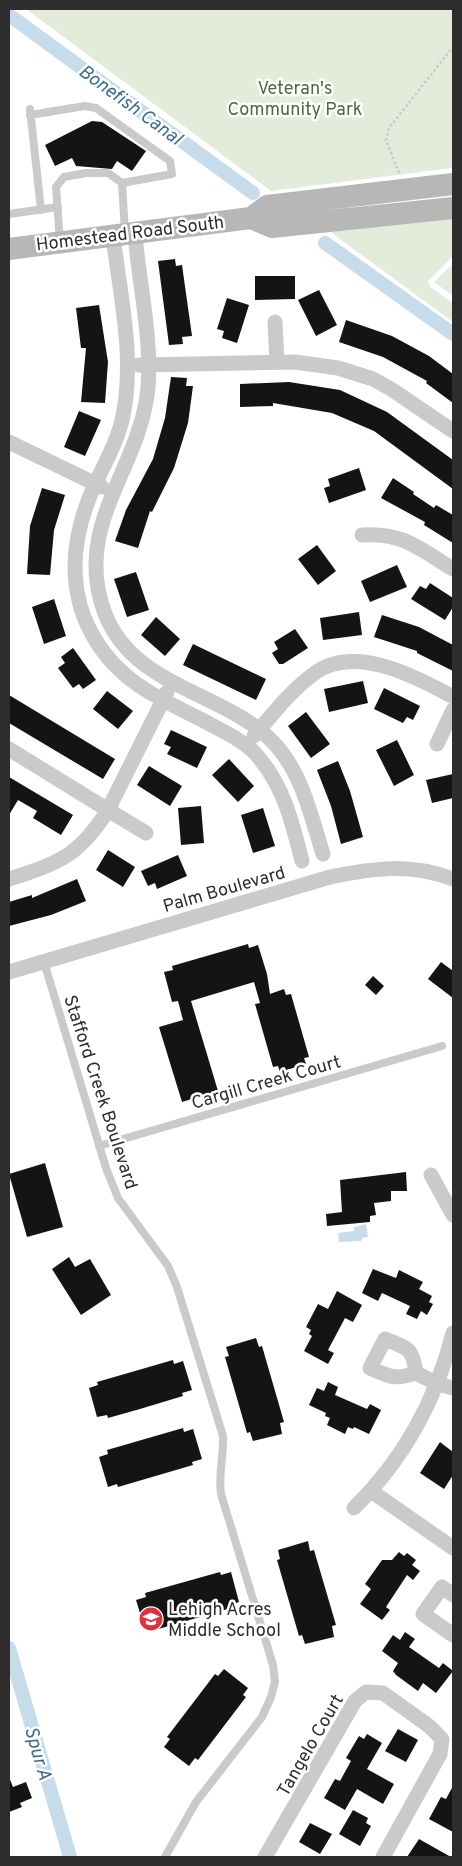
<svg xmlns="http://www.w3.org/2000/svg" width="462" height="1866" font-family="Overpass,sans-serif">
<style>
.green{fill:#e3ebdb}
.water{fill:#c7dcea}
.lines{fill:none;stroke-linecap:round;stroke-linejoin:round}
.canal{stroke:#c7dcea;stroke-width:14}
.building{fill:#141414}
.path{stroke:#cacaca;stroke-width:2.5;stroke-dasharray:2.5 2.5;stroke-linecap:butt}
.lane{stroke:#cacaca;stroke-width:8}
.street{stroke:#cacaca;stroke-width:15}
.secondary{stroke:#b7b7b7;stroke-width:22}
.labels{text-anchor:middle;stroke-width:5;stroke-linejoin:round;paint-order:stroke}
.park-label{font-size:18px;fill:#50683b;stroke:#fff}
.street-label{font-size:18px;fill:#2d2d2d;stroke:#fff}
.poi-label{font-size:18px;fill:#2d2d2d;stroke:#fff;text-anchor:start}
.water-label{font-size:19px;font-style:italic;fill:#3d6d8e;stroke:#fff}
</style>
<rect width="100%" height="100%" fill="#fff"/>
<path class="green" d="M26 9H453V168L271 191Z
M453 216V256L428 281 430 287 453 303V322L325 228Z
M453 264V296L434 282Z"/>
<path class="water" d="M366 1224 368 1237 362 1238 361 1241 339 1242 338 1233 354 1231V1227Z"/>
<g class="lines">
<path class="canal" d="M9 15 253 193
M325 243 453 334
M9 1648 70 1857"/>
</g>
<path class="building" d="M92 121 102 122 146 151 132 171 117 161 112 169 76 166 72 158 55 166 45 145Z
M175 259 176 266 182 265 192 336 182 337 183 344 169 345 158 261Z
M255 276H295V299L255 300Z
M319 290 337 325 316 336 298 300Z
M227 298 249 305 237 343 222 338 224 331 217 329Z
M99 305 108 362 105 403 81 402 86 348H81L76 308Z
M346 320 392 336 429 356 453 374V403L426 383 427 381 383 357 339 342Z
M171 377 187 378 186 386H193L188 423 174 468 152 512 150 511 138 548 115 541 126 510 153 459 165 418Z
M289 382 340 390 387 412 453 460V489L374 431 332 413 273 403V406L240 407V384Z
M79 411 101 420 85 456 64 447Z
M359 468 366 490 329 503 324 488 330 486 328 479Z
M393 478 414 492 413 494 434 508 436 505 453 515V543L424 525 425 522 381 498Z
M42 488 65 495 54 530 50 575 27 574 30 526Z
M317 545 336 571 318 585 298 559Z
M397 565 407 587 370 602 361 581Z
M136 572 149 610 127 617 114 579Z
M430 583 453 598V607L445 620 411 599 420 586 426 589Z
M54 599 66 636 44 644 32 607Z
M359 612 362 635 323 640 320 618Z
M382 615 419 627 453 645V671L417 653V651L374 637Z
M156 617 180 639 165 656 141 635Z
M295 629 308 648 283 664H279L272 653 278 649 274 642Z
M193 644 266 679 256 700 183 665Z
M73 648 96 680 83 689 79 684 73 688 58 668 65 663 61 657Z
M363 681 368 703 329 712 324 689Z
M384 688 420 706 413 720 407 717 403 723 374 709Z
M107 691 133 711 118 729 93 709Z
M9 695 115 759 103 779 9 723Z
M306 712 330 744 311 758 288 726Z
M171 730 207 747 197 768 167 754 171 747 164 744Z
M397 740 414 775 394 786 376 750Z
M229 759 254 786 238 802 212 775Z
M338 761 350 791 363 837 341 844 331 806 317 770Z
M149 766 182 786 170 806 137 785Z
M453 774V798L432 803 426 780Z
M9 777 73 815 61 835 33 818 37 811 18 800 9 815Z
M201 806 204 843 181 845 178 808Z
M263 808 275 846 253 853 241 815Z
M108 850 135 867 123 887 96 870Z
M178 855 187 876 157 889 155 883 148 886 141 871Z
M77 879 86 901 51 915 9 926V902L32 895V898Z
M248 944 249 948 258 945 267 974 270 994 284 989 286 995 291 994 309 1057 304 1058 306 1064 280 1072 278 1066 273 1067 255 1004 260 1003 254 982 191 1001 218 1091 182 1102 159 1027 183 1020 178 1001 172 1002 164 972 173 970 172 966Z
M441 962 453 971V998L428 979Z
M373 976 384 986 376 995 365 985Z
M45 1163 63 1227 27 1237 9 1174Z
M406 1172 407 1191H391V1201L374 1203 376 1215 370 1216V1222L327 1226 326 1214 342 1212 340 1180Z
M69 1257 75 1267 90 1259 111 1295 81 1315 52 1269Z
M373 1269 396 1278 399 1270 423 1282 419 1289 432 1296 429 1302 433 1304 427 1315 421 1311 417 1319 406 1314 410 1306 382 1293 378 1301 362 1293Z
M337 1291 362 1305 353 1322 345 1318 328 1350 334 1353 328 1364 304 1351 312 1336 309 1334 311 1330 306 1327 318 1304 328 1309Z
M256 1338 259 1347 262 1346 284 1422 280 1423 282 1434 253 1441 250 1432 247 1433 225 1357 229 1356 226 1347Z
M173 1360 174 1364 183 1361 192 1390 182 1393 183 1396 140 1409 108 1418 107 1415 97 1417 89 1388 98 1385 97 1382Z
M328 1382 338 1387 335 1395 367 1409 370 1404 381 1410 369 1434 354 1427 353 1429 348 1427 345 1434 327 1425 330 1418 325 1416 326 1413 309 1405 317 1388 324 1391Z
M183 1428 184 1432 193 1429 202 1459 192 1462 193 1465 118 1487 117 1484 108 1487 99 1457 108 1454 107 1450Z
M440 1442 453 1452V1475L444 1489 420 1473Z
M308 1541 310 1551 314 1550 336 1625 332 1626 334 1637 305 1644 302 1635 299 1636 277 1560 280 1559 278 1550Z
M399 1552 404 1556 407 1553 416 1560 412 1565 420 1571 413 1580 407 1575 386 1607 390 1610 382 1620 360 1604 371 1589 365 1584 382 1560H392Z
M220 1572 221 1575 231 1572 239 1602 230 1605 231 1608 155 1630 154 1627 145 1629 136 1600 146 1597 145 1593Z
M405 1632 415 1639 409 1647 439 1668 443 1663 453 1671 436 1693 423 1683 418 1691 396 1675 393 1671 398 1663 382 1651 393 1635 400 1640Z
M224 1669 248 1688 243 1695 246 1697 198 1760 195 1758 189 1766 164 1747 170 1739 167 1737 215 1674 218 1676Z
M398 1729 418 1740 406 1762 385 1751Z
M367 1734 382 1743 367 1769 394 1784 383 1804 357 1789 345 1810 324 1798 335 1779 340 1781 351 1761 346 1758 359 1736 364 1739Z
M9 1777 13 1787 26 1782 32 1798 20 1803 22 1807 9 1812Z
M453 1786V1832L429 1819 441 1797 446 1799Z
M353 1810 368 1818 366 1823 371 1826 360 1846 339 1834Z
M310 1823 332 1834 320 1854 299 1842Z
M419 1839 451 1857H407Z"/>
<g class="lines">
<path class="path" d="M399 173 386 140 389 128 453 47"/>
<path class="lane" d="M30 109 41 210
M30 115 85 106 96 108 170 161 172 174 122 183
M9 214 58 207
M60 242 56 187 64 177 86 173H108L122 183 125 233
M44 962 106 1168 118 1198 168 1266 177 1287 223 1436C224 1456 218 1474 221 1494L273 1665 275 1682 271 1697 262 1717 196 1802 165 1857
M99 1146 442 1046"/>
<path class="street" d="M135 234C139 284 152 337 148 388 140 470 73 524 104 611 132 688 222 690 273 742 302 772 311 816 323 854
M113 236C120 295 135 356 123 416 118 440 106 461 96 482 76 525 67 572 84 617 108 677 153 695 206 722 223 731 240 739 254 752 283 783 292 821 302 861
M275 322 277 362
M139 365 295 362 338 368 373 379 391 389 453 431
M9 442 102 487
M362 535C403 532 420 549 453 569
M254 736C273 714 291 690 315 673 355 644 417 677 453 697
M437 744 453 710
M9 749 108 810C79 856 59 863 9 879
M146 833 108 810 167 692
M9 972 330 877C374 868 410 863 453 879
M431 1175 453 1215
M385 1339C408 1348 413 1348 416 1373 395 1380 390 1377 370 1368Z
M416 1373 438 1384 453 1388
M371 1491 453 1548
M354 1508C403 1460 436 1400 453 1333
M453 1595 442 1587 423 1614 453 1635
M265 1857 355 1701 366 1692 383 1693 429 1726 442 1739 440 1754 383 1857"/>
<path class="secondary" d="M251 218 272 227 453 208
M9 249 251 218 267 206 453 184"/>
</g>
<defs>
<symbol id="school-disc" viewBox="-11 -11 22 22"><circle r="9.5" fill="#e2313c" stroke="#fff"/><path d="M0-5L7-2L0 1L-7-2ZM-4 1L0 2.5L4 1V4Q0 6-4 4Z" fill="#fff"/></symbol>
</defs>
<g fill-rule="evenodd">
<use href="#school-disc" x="137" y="1605" width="28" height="28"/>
</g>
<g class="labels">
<g class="park-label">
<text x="295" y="94">Veteran's<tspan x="295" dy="21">Community Park</tspan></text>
</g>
<g class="street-label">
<text transform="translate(130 233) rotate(-7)" y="6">Homestead Road South</text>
<text transform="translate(224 889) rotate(-16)" y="6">Palm Boulevard</text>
<text transform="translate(266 1082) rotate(-16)" y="6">Cargill Creek Court</text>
<text transform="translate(101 1092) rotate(72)" y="6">Stafford Creek Boulevard</text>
<text transform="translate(310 1745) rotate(-60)" y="6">Tangelo Court</text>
</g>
<g class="poi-label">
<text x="168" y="1615">Lehigh Acres<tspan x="168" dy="21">Middle School</tspan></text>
</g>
<g class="water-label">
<text transform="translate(131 104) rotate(36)" y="7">Bonefish Canal</text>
<text transform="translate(39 1753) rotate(74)" y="7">Spur A</text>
</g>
</g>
<rect width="462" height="1866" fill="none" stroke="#2d2d2d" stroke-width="20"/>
</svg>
